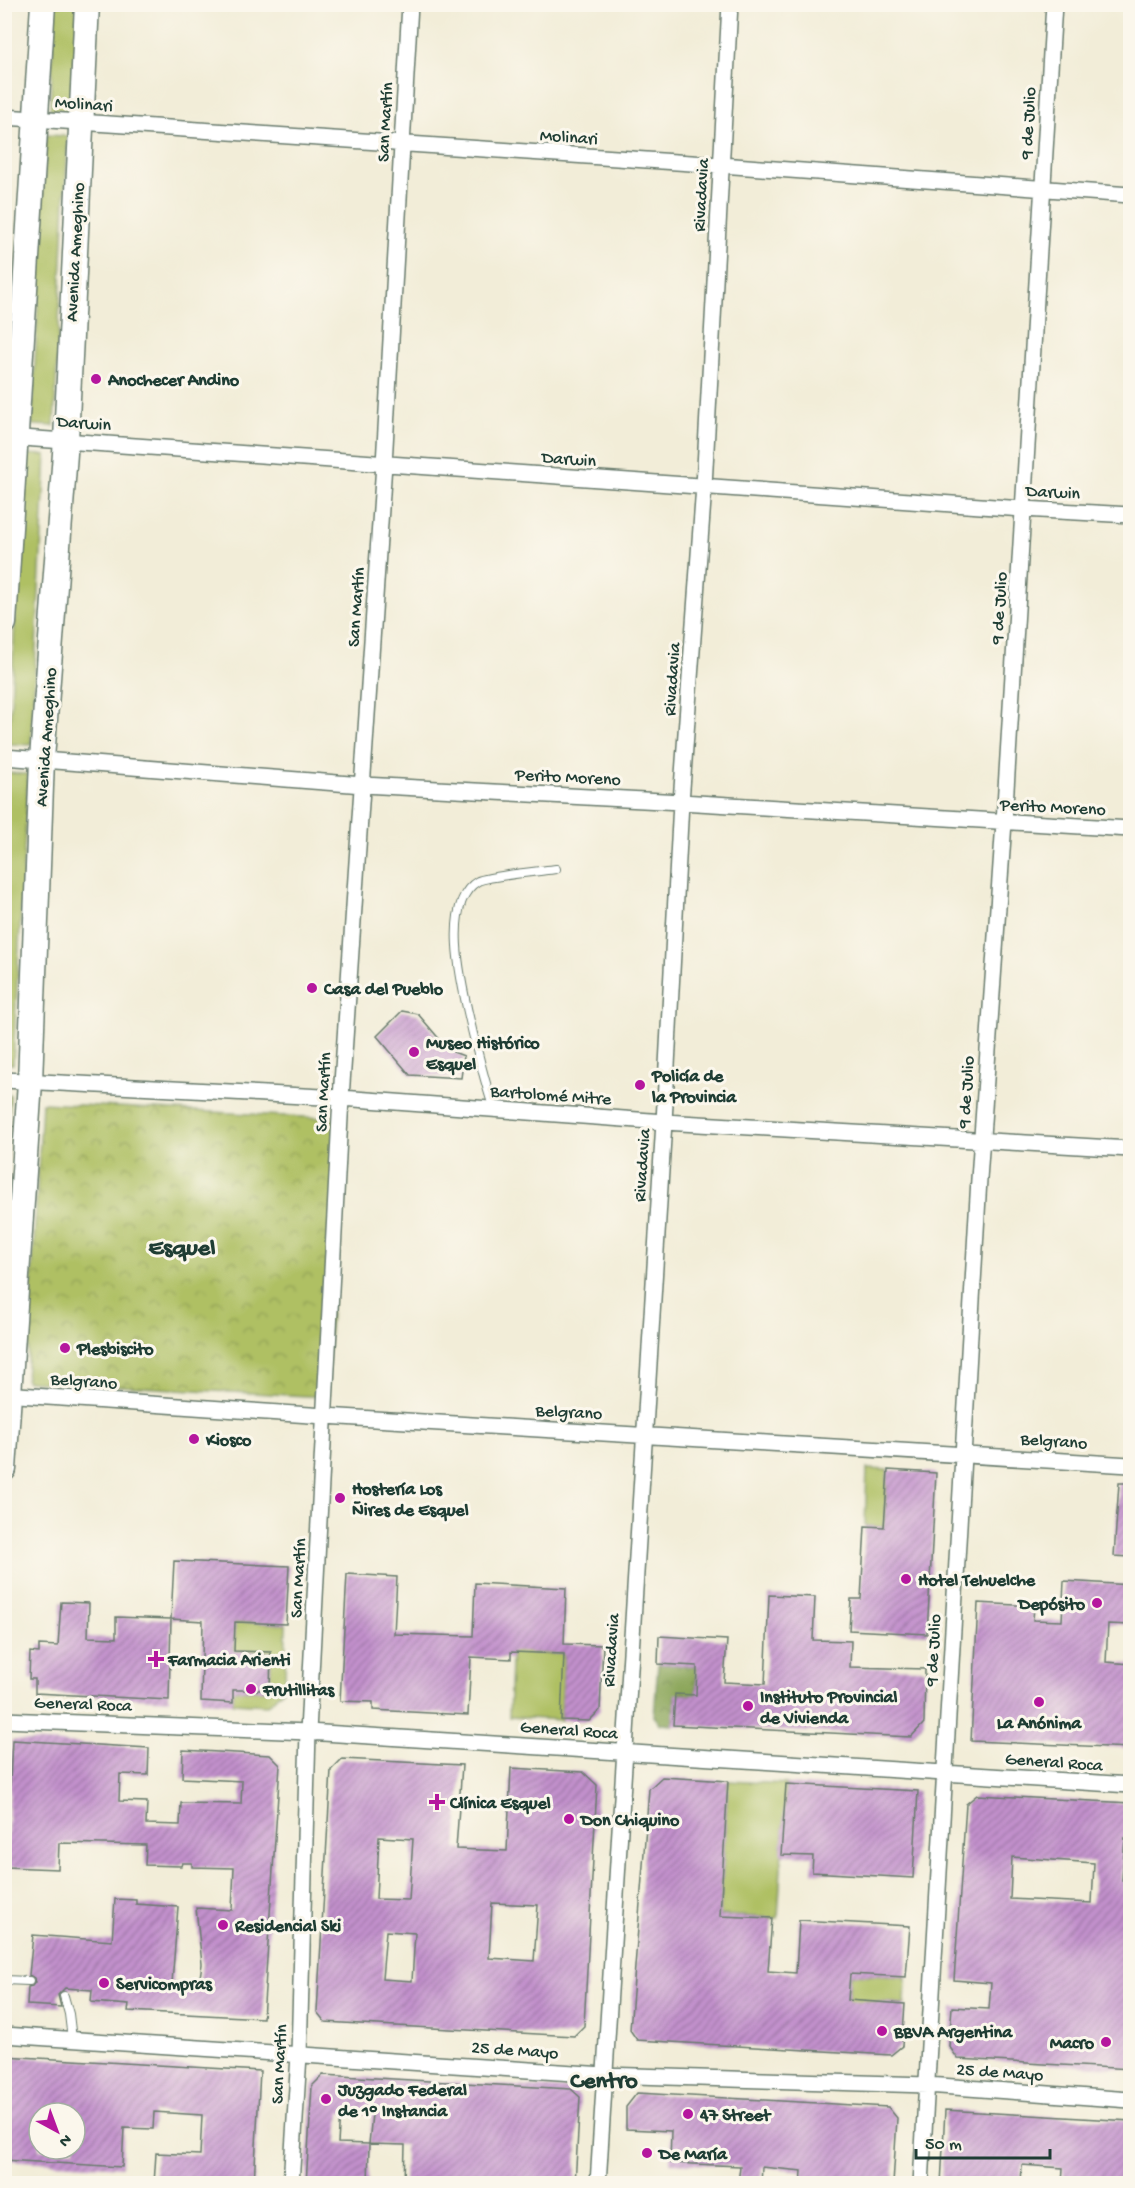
<svg xmlns="http://www.w3.org/2000/svg" width="1135" height="2188" font-family="'Gochi Hand',sans-serif">
<style>
.green{fill:#afc064;stroke:#677e4c;stroke-width:1.5}
.forest{fill:url(#forest-crowns);stroke:#557247;stroke-width:1.5}
.park{fill:url(#park-crowns);stroke:#677e4c;stroke-width:1.5}
.building{fill:url(#building-hatch);fill-rule:evenodd}
.lines{fill:none;stroke-linecap:round;stroke-linejoin:round}
.service-casing{stroke:#697b6d;stroke-width:10}
.minor-casing{stroke:#697b6d;stroke-width:18}
.trunk-casing{stroke:#697b6d;stroke-width:27}
.service{stroke:#fff;stroke-width:8}
.minor{stroke:#fff;stroke-width:15}
.trunk{stroke:#fff;stroke-width:24}
.poi-dot{fill:#b5179e;stroke:#fbf7ec;stroke-width:2}
.labels{text-anchor:middle;stroke-width:6;stroke-linejoin:round;paint-order:stroke}
.street-label{font-size:18px;fill:#1f3d34;stroke:#fbf7ec}
.poi-label{font-size:18px;font-weight:bold;fill:#1f3d34;stroke:#fbf7ec;text-anchor:start}
.district-label{font-size:24px;font-weight:bold;fill:#1f3d34;stroke:#fbf7ec}
</style>
<defs>
<pattern id="forest-crowns" width="20" height="18" patternUnits="userSpaceOnUse" patternTransform="scale(1.5)"><rect width="20" height="18" fill="#8ba65a"/><path d="M2 6a3 3 0 1 1 6 0M12 15a3 3 0 1 1 6 0" fill="none" stroke="#71884b"/></pattern>
<pattern id="park-crowns" width="20" height="18" patternUnits="userSpaceOnUse" patternTransform="scale(1.5)"><rect width="20" height="18" fill="#afc064"/><path d="M2 6a3 3 0 1 1 6 0M12 15a3 3 0 1 1 6 0" fill="none" stroke="#8e9d53"/></pattern>
<pattern id="building-hatch" width="6" height="6" patternUnits="userSpaceOnUse" patternTransform="scale(1.5)"><rect width="6" height="6" fill="#c290cc"/><path d="M-1 1l2-2M0 6l6-6M5 7l2-2" fill="none" stroke="#9d77a6"/></pattern>
</defs>
<rect width="100%" height="100%" fill="#fbf7ec"/>
<filter id="ink" filterUnits="userSpaceOnUse"><feTurbulence type="fractalNoise" baseFrequency=".0167" numOctaves="2"/><feDisplacementMap in="SourceGraphic" scale="12" xChannelSelector="R" yChannelSelector="G"/><feConvolveMatrix kernelMatrix="1 2 1 2 8 2 1 2 1" color-interpolation-filters="sRGB"/></filter>
<filter id="wash" filterUnits="userSpaceOnUse"><feTurbulence type="fractalNoise" baseFrequency=".008" numOctaves="4" result="noise"/><feDisplacementMap in="SourceGraphic" scale="24" xChannelSelector="R" yChannelSelector="G"/><feGaussianBlur stdDeviation="1.35" result="paint"/><feColorMatrix in="noise" values="0 0 0 0 0 0 0 0 0 0 0 0 0 0 0 0 0 1.4 0 .05"/><feComposite in="paint" operator="in"/></filter>
<g filter="url(#wash)">
<rect width="100%" height="100%" fill="#f2edd8"/>
<path class="green" d="M55 5H78L73 111 50 110Z
M46 135 68 136 54 426 32 425Z
M23 454 46 455 31 745 9 744Z
M5 773 28 774 13 1064H4Z
M5 1095H10L5 1198 4 1095Z
M867 1469 888 1470 884 1527 865 1526Z
M514 1585 534 1586 531 1653 564 1654 561 1720 509 1717Z
M235 1622 286 1624 285 1687 268 1705 233 1703V1690H270L271 1652 234 1651Z
M728 1781 786 1784 778 1918 720 1915Z
M850 1974 906 1977 905 2004 863 2001 847 2016Z"/>
<path class="forest" d="M658 1664 697 1666 696 1695H675L673 1725 660 1724 654 1716Z"/>
<path class="park" d="M42 1103 342 1119 326 1397 26 1381Z"/>
<g id="blocks">
<path class="building" d="M402 1011 418 1014 441 1041 453 1043V1052L464 1056 461 1078 410 1075 377 1036Z
M888 1470 936 1473 927 1634 849 1630 851 1599H861L865 1526 884 1527Z
M1119 1483H1131V1557L1114 1556Z
M174 1561 289 1566 286 1624 235 1622 234 1651 271 1652 270 1690H233V1703L201 1701 203 1621 171 1619Z
M347 1574 397 1577 394 1634 473 1636 475 1583 566 1588 564 1644 603 1645 600 1710 589 1721 561 1720 564 1654 511 1652V1659L471 1657 468 1715 373 1710V1702L340 1701Z
M1064 1581 1131 1585V1625L1108 1624 1106 1662 1131 1664V1748L971 1741 978 1603 1034 1606 1033 1620 1062 1621Z
M769 1595 815 1597 813 1640 851 1641 850 1667 925 1669 924 1723 911 1737 673 1725 675 1694 696 1695 697 1666 658 1664 659 1636 727 1640 724 1682 765 1684Z
M61 1602 89 1603 88 1637 116 1638V1617L171 1619 169 1700 35 1693V1679H29L30 1652 39 1653V1645L58 1646Z
M12 1740 149 1748 148 1775 120 1774 119 1801 147 1802 146 1824 180 1825 181 1803 241 1804 242 1781 182 1778 183 1750 270 1755 280 1765 263 2018 128 2011 129 2005 91 2002 92 1990 65 1988 58 1995 61 2007 27 2005 28 1987 32 1986 35 1982 34 1978 29 1975 33 1935 112 1941 115 1899 136 1900V1904L178 1907 172 1983 199 1984 202 1964 196 1908 232 1910 234 1868 192 1867V1863H182L181 1866 145 1865 146 1845 59 1843 58 1869 6 1867Z
M342 1759 462 1765 456 1849 507 1851 511 1768 583 1772 597 1785 584 2026 574 2036 325 2022 317 2012 331 1770ZM379 1837 413 1839 409 1900 376 1899ZM492 1903 538 1905 534 1961 489 1958ZM386 1931 415 1933 412 1981 382 1979Z
M662 1777 728 1781 720 1916 772 1918 768 1971 796 1973 799 1920 910 1926 906 1977 850 1974 848 2000 905 2004 902 2046 891 2055 637 2040 630 2030 649 1789Z
M786 1784 918 1791 913 1878 812 1872 813 1856 781 1855Z
M977 1795 1131 1803V1839L1125 1838 1122 1880H1131V2069L958 2059 949 2046 952 2007 989 2009 991 1983 954 1980 966 1804ZM1012 1857 1094 1863 1092 1903 1010 1899Z
M4 2056 260 2071 254 2184H154L156 2153 200 2155 202 2115 154 2112 153 2129 124 2128 122 2167 4 2160ZM39 2113H75V2149H39Z
M323 2075 571 2089 580 2097 575 2184H404L405 2145 369 2144 368 2184H306L312 2086ZM340 2113 372 2114 369 2144 338 2143Z
M637 2093 888 2107 897 2118 893 2184H801L802 2171 762 2167 761 2184H738L740 2166 670 2163 671 2131 626 2129V2107Z
M945 2110 1131 2121V2184H1062L1063 2168 1022 2165 1021 2184H941Z"/>
</g>
</g>
<g filter="url(#ink)">
<use href="#blocks" fill-opacity="0" stroke="#697b6d" stroke-width="1.5"/>
<g class="lines">
<defs>
<path id="service" d="M494 1109C485 1084 480 1060 473 1034 465 998 438 904 478 881 488 876 541 871 556 869
M4 1980 29 1981
M64 1996 69 2014 72 2039"/>
<path id="minor" d="M4 117 721 165 1130 195
M8 437 1023 509 1130 515
M4 757 363 785 681 802 1130 829
M4 1080 341 1098 664 1122 1130 1149
M4 1394 325 1416 1130 1465
M4 1720 308 1732 1130 1785
M4 2035 604 2075 927 2085 1130 2100
M291 2184 299 2055 308 1732 341 1098 384 464 410 4
M598 2184 664 1122 681 802 704 486 730 4
M921 2184 979 1179 1004 822 1054 4"/>
<path id="trunk" d="M4 623 43 4
M4 1469 30 1082 42 759 66 440 87 4"/>
</defs>
<use href="#service" class="service-casing"/>
<use href="#minor" class="minor-casing"/>
<use href="#trunk" class="trunk-casing"/>
<use href="#service" class="service"/>
<use href="#minor" class="minor"/>
<use href="#trunk" class="trunk"/>
</g>
</g>
<g class="poi-dot">
<circle cx="96" cy="379" r="6"/>
<circle cx="312" cy="988" r="6"/>
<circle cx="414" cy="1052" r="6"/>
<circle cx="640" cy="1085" r="6"/>
<circle cx="65" cy="1348" r="6"/>
<circle cx="194" cy="1439" r="6"/>
<circle cx="340" cy="1498" r="6"/>
<circle cx="906" cy="1579" r="6"/>
<circle cx="1097" cy="1603" r="6"/>
<path d="M153 1650h6v6h6v6h-6v6h-6v-6h-6v-6h6z"/>
<circle cx="251" cy="1689" r="6"/>
<circle cx="1039" cy="1702" r="6"/>
<circle cx="748" cy="1706" r="6"/>
<path d="M434 1793h6v6h6v6h-6v6h-6v-6h-6v-6h6z"/>
<circle cx="569" cy="1819" r="6"/>
<circle cx="223" cy="1925" r="6"/>
<circle cx="104" cy="1983" r="6"/>
<circle cx="882" cy="2031" r="6"/>
<circle cx="1106" cy="2042" r="6"/>
<circle cx="326" cy="2099" r="6"/>
<circle cx="688" cy="2114" r="6"/>
<circle cx="647" cy="2153" r="6"/>
</g>
<g class="labels">
<g class="street-label">
<text transform="translate(84 103) rotate(4)" y="6">Molinari</text>
<text transform="translate(384 122) rotate(-87)" y="6">San Martín</text>
<text transform="translate(1027 123) rotate(-87)" y="6">9 de Julio</text>
<text transform="translate(569 136) rotate(4)" y="6">Molinari</text>
<text transform="translate(700 195) rotate(-87)" y="6">Rivadavia</text>
<text transform="translate(74 252) rotate(-87)" y="6">Avenida Ameghino</text>
<text transform="translate(84 422) rotate(4)" y="6">Darwin</text>
<text transform="translate(569 458) rotate(4)" y="6">Darwin</text>
<text transform="translate(1053 491) rotate(3)" y="6">Darwin</text>
<text transform="translate(355 607) rotate(-86)" y="6">San Martín</text>
<text transform="translate(998 608) rotate(-86)" y="6">9 de Julio</text>
<text transform="translate(671 679) rotate(-86)" y="6">Rivadavia</text>
<text transform="translate(45 737) rotate(-86)" y="6">Avenida Ameghino</text>
<text transform="translate(568 776) rotate(3)" y="6">Perito Moreno</text>
<text transform="translate(1053 806) rotate(3)" y="6">Perito Moreno</text>
<text transform="translate(322 1092) rotate(-87)" y="6">San Martín</text>
<text transform="translate(965 1092) rotate(-86)" y="6">9 de Julio</text>
<text transform="translate(551 1094) rotate(4)" y="6">Bartolomé Mitre</text>
<text transform="translate(641 1165) rotate(-86)" y="6">Rivadavia</text>
<text transform="translate(84 1380) rotate(4)" y="6">Belgrano</text>
<text transform="translate(569 1411) rotate(3)" y="6">Belgrano</text>
<text transform="translate(1054 1440) rotate(4)" y="6">Belgrano</text>
<text transform="translate(297 1578) rotate(-87)" y="6">San Martín</text>
<text transform="translate(610 1650) rotate(-86)" y="6">Rivadavia</text>
<text transform="translate(932 1650) rotate(-87)" y="6">9 de Julio</text>
<text transform="translate(83 1703) rotate(2)" y="6">General Roca</text>
<text transform="translate(569 1729) rotate(4)" y="6">General Roca</text>
<text transform="translate(1054 1761) rotate(4)" y="6">General Roca</text>
<text transform="translate(515 2049) rotate(4)" y="6">25 de Mayo</text>
<text transform="translate(278 2064) rotate(-87)" y="6">San Martín</text>
<text transform="translate(1000 2071) rotate(4)" y="6">25 de Mayo</text>
</g>
<g class="poi-label">
<text x="108" y="385">Anochecer Andino</text>
<text x="324" y="994">Casa del Pueblo</text>
<text x="426" y="1048">Museo Histórico<tspan x="426" dy="21">Esquel</tspan></text>
<text x="652" y="1081">Policía de<tspan x="652" dy="21">la Provincia</tspan></text>
<text x="77" y="1354">Plesbiscito</text>
<text x="206" y="1445">Kiosco</text>
<text x="352" y="1494">Hostería Los<tspan x="352" dy="21">Ñires de Esquel</tspan></text>
<text x="918" y="1585">Hotel Tehuelche</text>
<text x="1085" y="1609" text-anchor="end">Depósito</text>
<text x="168" y="1665">Farmacia Arienti</text>
<text x="263" y="1695">Frutillitas</text>
<text x="760" y="1702">Instituto Provincial<tspan x="760" dy="21">de Vivienda</tspan></text>
<text x="1039" y="1728" text-anchor="middle">La Anónima</text>
<text x="450" y="1808">Clínica Esquel</text>
<text x="581" y="1825">Don Chiquino</text>
<text x="235" y="1931">Residencial Ski</text>
<text x="116" y="1989">Servicompras</text>
<text x="894" y="2037">BBVA Argentina</text>
<text x="1094" y="2048" text-anchor="end">Macro</text>
<text x="338" y="2095">Juzgado Federal<tspan x="338" dy="21">de 1° Instancia</tspan></text>
<text x="700" y="2120">47 Street</text>
<text x="659" y="2159">De María</text>
</g>
<g class="district-label">
<text x="182" y="1254">Esquel</text>
<text x="604" y="2087">Centro</text>
</g>
</g>
<rect width="1135" height="2188" fill="none" stroke="#fbf7ec" stroke-width="24"/>
<g transform="translate(57 2131) rotate(139)"><circle r="28" fill="#fbf7ec" stroke="#a3ada2" stroke-width="1.5"/>
<path d="M0-4.5L10 22L0 15L-10 22Z" fill="#b5179e"/>
<text y="-9" font-size="16" font-weight="bold" text-anchor="middle" fill="#1f3d34">N</text>
</g>
<path d="M916 2149v9h134v-9" fill="none" stroke="#1f3d34" stroke-width="3"/>
<text x="925" y="2149" font-size="18" fill="#1f3d34" stroke="#fbf7ec" stroke-width="4.5" paint-order="stroke">50 m</text>
</svg>
